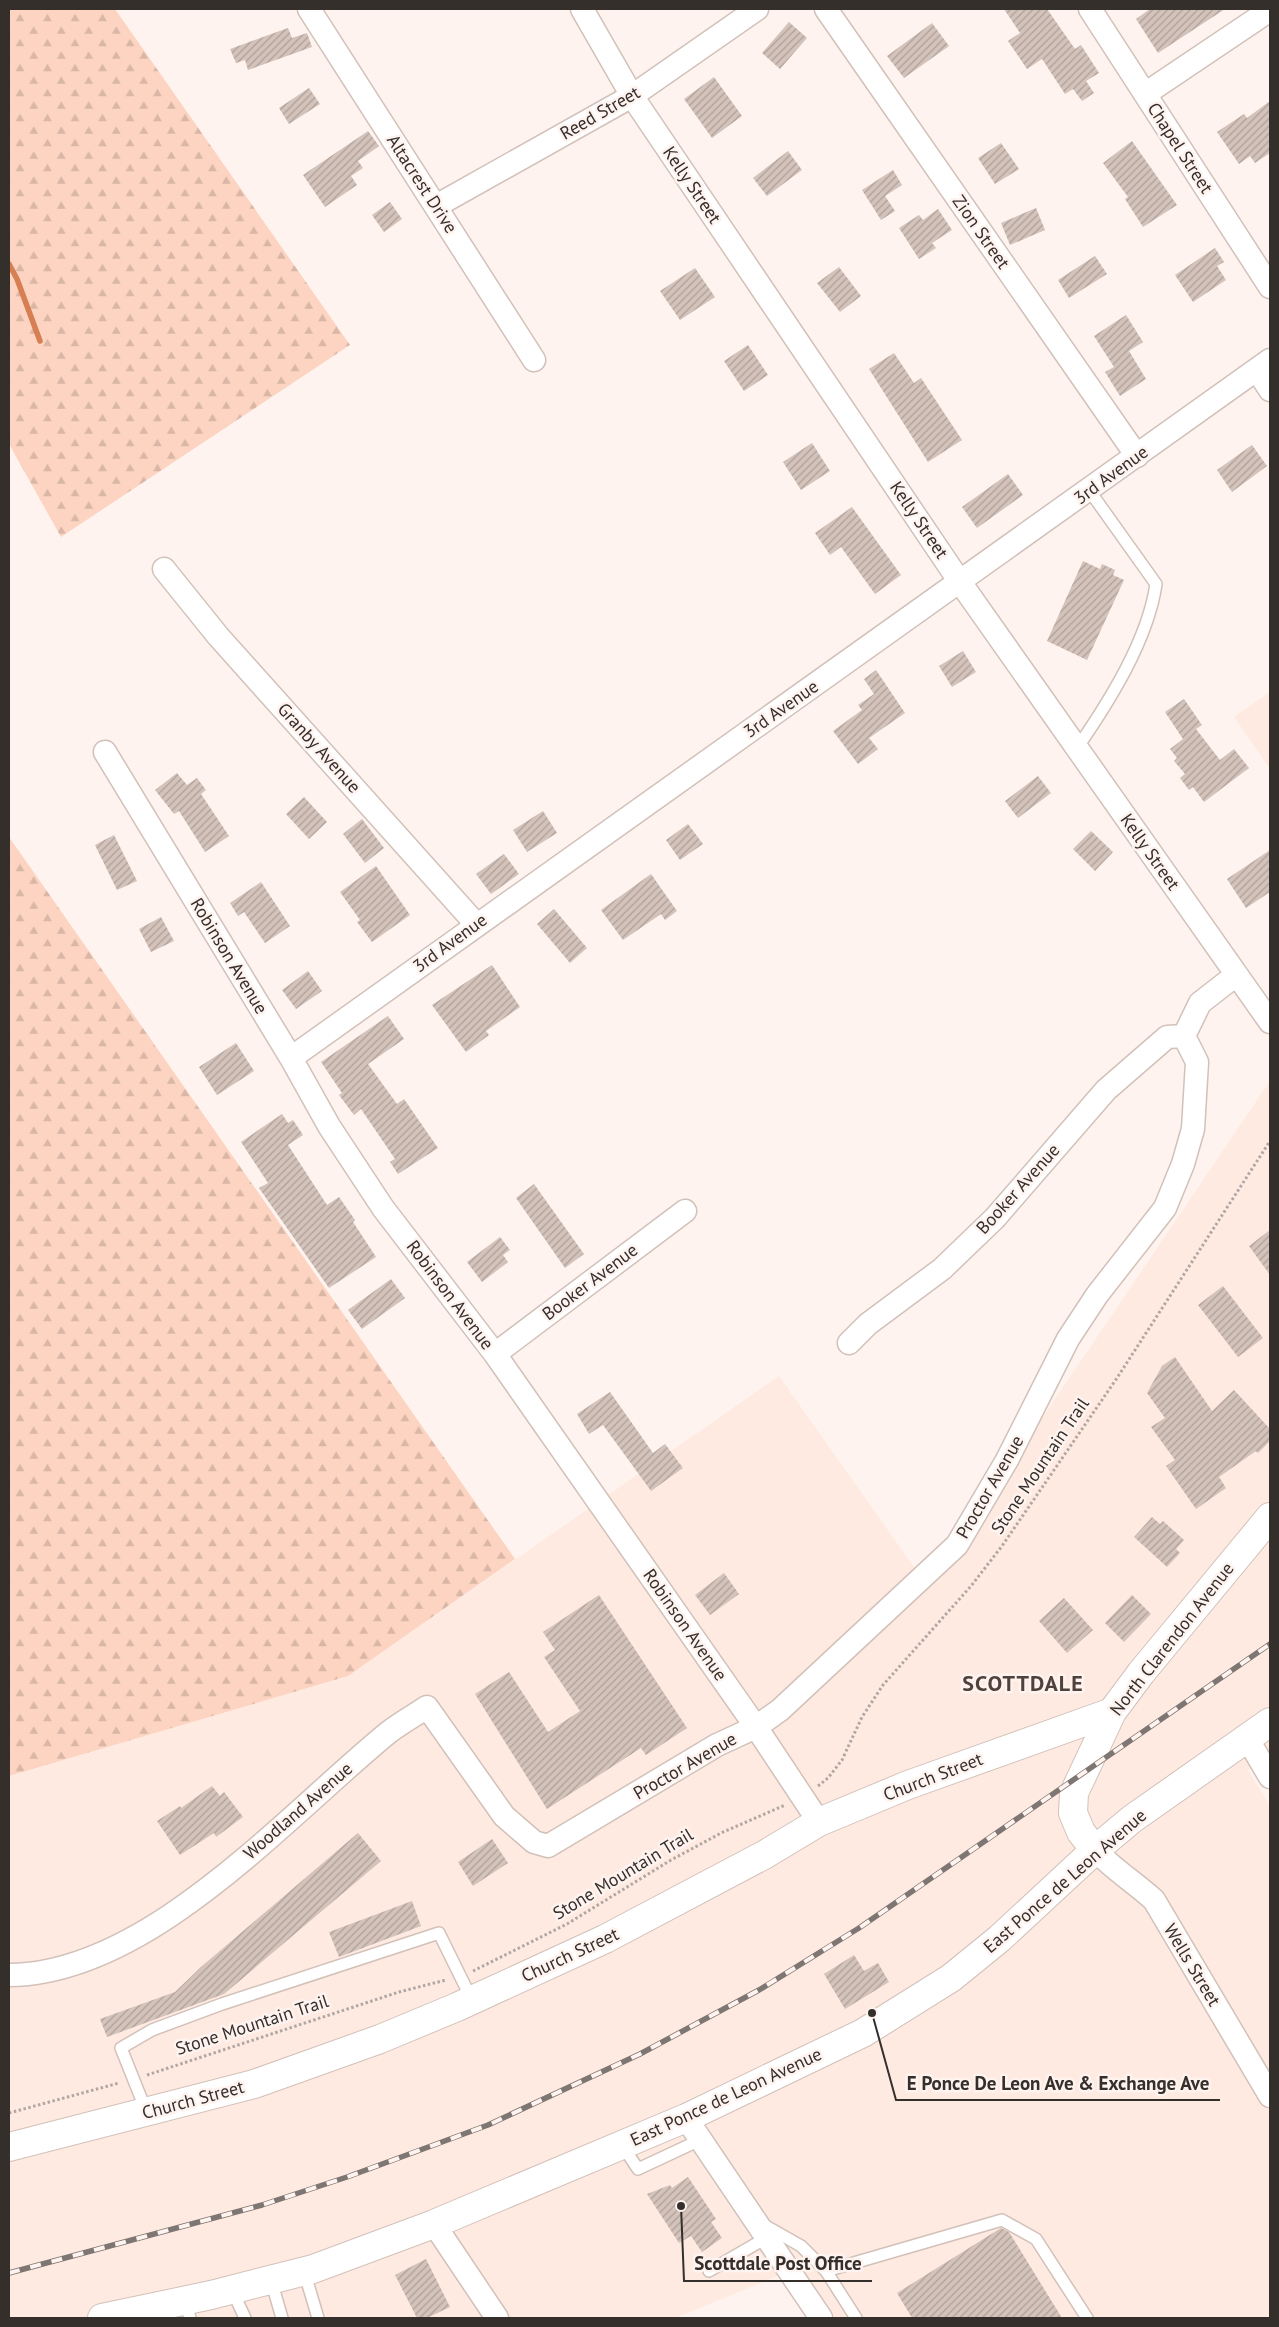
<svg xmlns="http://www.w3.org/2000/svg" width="1279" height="2327" font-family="'PT Sans',sans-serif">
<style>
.built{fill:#ffeae1}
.forest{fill:url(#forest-firs)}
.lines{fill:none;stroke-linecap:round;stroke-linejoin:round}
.stream{stroke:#d77f53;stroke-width:5.5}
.building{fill:url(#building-hatch)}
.lane-casing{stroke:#d2c1b9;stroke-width:14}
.street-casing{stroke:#d2c1b9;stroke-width:25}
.secondary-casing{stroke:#d2c1b9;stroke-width:30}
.path{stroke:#b0a7a4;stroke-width:3;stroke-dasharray:2.5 2.5;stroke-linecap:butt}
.lane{stroke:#fff;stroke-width:11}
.street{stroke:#fff;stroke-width:22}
.secondary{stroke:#fff;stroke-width:28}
.rail-casing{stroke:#7e7672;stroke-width:5.5}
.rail{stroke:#fef3ef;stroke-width:4;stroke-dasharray:11;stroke-linecap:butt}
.labels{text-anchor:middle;stroke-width:5;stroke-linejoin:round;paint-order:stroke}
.street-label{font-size:18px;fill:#352f2c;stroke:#fef3ef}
.district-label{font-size:22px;font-weight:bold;letter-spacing:1px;fill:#4f413b;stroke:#fef3ef}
.leader{fill:none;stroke:#352f2c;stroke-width:2}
.callout-dot{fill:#352f2c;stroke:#fef3ef;stroke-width:2}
.callout-label{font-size:19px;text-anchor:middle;font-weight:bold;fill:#352f2c;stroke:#fef3ef;stroke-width:5;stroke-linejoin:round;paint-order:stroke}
</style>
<defs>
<pattern id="forest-firs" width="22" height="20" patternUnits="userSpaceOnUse" patternTransform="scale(1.25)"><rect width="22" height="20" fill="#fcd4c1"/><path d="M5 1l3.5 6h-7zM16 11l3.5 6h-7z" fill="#d9b6a6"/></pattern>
<pattern id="building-hatch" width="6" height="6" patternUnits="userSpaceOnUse" patternTransform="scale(1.25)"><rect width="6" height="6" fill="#d4c3bb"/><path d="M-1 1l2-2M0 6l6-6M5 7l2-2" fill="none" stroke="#ad9f98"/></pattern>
</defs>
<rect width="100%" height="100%" fill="#fef3ef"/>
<path class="built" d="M1270 692V769L1234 717Z
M1270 1081V1754L1248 1770 1270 1806V2318H830L795 2269 675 2318H9V1776L348 1676 779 1376 928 1587Z"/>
<path class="forest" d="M9 9H115L350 345 61 537 9 444Z
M9 837 515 1559 348 1676 9 1776Z"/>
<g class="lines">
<path class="stream" d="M9 264 17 279 40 341"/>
</g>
<path class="building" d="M1004 9H1047L1075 49 1081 45 1099 73 1086 81 1094 93 1082 101 1073 89 1065 94 1042 59 1027 69 1008 41 1020 33Z
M1150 9H1225L1158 53 1136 19Z
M789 22 807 38 780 69 762 53Z
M932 23 949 46 904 78 887 56Z
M288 28 292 38 307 33 312 47 248 70 245 60 236 63 230 49Z
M714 77 742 116 712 138 684 99Z
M309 88 320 104 289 124 279 108Z
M1270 101V153L1255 163 1250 156 1239 164 1217 132 1244 114 1247 118Z
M368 131 379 146 358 161 363 168 351 176 357 185 325 207 303 175Z
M1132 141 1177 205 1143 227 1125 199 1128 197 1103 163Z
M1001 143 1019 169 995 184 978 158Z
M788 151 802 170 767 196 753 178Z
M893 170 902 185 885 196 895 211 881 220 862 190Z
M390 202 402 219 384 232 372 215Z
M1036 208 1045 230 1010 245 1001 223Z
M938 209 952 230 932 243 936 248 919 259 899 228 919 215 923 220Z
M1215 248 1224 262 1217 266 1226 280 1193 302 1175 275Z
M1095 256 1107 274 1069 298 1058 280Z
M839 267 861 296 840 312 817 283Z
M695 268 715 297 680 320 660 291Z
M1126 315 1143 342 1129 351 1146 379 1120 396 1105 372 1114 367 1094 336Z
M748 345 768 375 744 391 724 361Z
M894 353 914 383 921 378 962 440 928 462 869 369Z
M812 443 830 471 801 490 783 462Z
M1252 445 1267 466 1232 492 1217 470Z
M1008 474 1023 495 977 528 962 507Z
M852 507 901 575 875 594 841 547 830 555 815 533Z
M1083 561 1100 569 1102 564 1115 570 1113 575 1124 580 1087 660 1047 641Z
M963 651 976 672 952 687 939 666Z
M876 670 905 713 869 738 878 749 858 764 833 731 862 710 858 705 874 694 864 679Z
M1184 699 1202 725 1196 729 1220 760 1234 749 1249 768 1204 802 1193 787 1189 790 1180 778 1185 774 1174 761 1177 758 1170 749 1183 739 1165 712Z
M177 773 187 785 197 778 206 790 201 794 229 836 205 852 179 811 174 814 155 790Z
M1038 776 1051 793 1018 818 1005 801Z
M304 797 327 822 309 839 286 814Z
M543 811 557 833 527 852 513 830Z
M362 819 384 848 365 863 343 834Z
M688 824 703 844 680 860 666 840Z
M1091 831 1113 852 1095 871 1073 849Z
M114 835 137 881 117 890 95 845Z
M1270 850V892L1246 908 1227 879Z
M504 854 519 874 491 894 476 874Z
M376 866 410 915 372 942 357 922 360 920 340 892Z
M651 874 677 911 665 920 661 914 623 940 601 910Z
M261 882 290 926 265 943 244 912 238 916 230 903Z
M554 909 587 948 570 963 537 924Z
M161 917 174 941 151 952 139 929Z
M492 965 520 1007 486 1031 489 1035 466 1052 432 1005Z
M308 971 322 991 296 1009 282 990Z
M388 1016 404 1039 368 1064 397 1104 404 1099 438 1148 398 1174 390 1162 395 1159 361 1109 354 1115 339 1095 342 1093 321 1062Z
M236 1043 254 1071 217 1095 199 1067Z
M282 1114 288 1123 293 1120 303 1135 288 1145 327 1205 339 1197 355 1220 353 1222 376 1257 329 1288 259 1188 268 1183 241 1142Z
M534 1184 584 1254 565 1268 516 1198Z
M1270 1230V1275L1249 1246Z
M500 1237 510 1250 503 1255 508 1262 482 1282 467 1262Z
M391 1279 405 1298 362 1329 348 1310Z
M1223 1286 1263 1338 1238 1357 1198 1305Z
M1175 1357 1212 1411 1234 1390 1270 1429V1441L1258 1453 1256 1451 1219 1477 1226 1488 1196 1509 1166 1466 1175 1460 1151 1427 1165 1418 1147 1393 1162 1366Z
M610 1392 653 1453 665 1444 683 1468 651 1491 603 1425 589 1434 577 1414Z
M1152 1517 1160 1524 1163 1521 1184 1540 1176 1549 1180 1553 1167 1567 1134 1537Z
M724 1573 739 1594 710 1615 695 1595Z
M599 1595 687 1728 646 1755 641 1748 547 1809 475 1694 509 1672 548 1732 580 1711 544 1657 555 1650 543 1632Z
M1132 1595 1151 1614 1124 1642 1105 1623Z
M1064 1598 1093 1630 1067 1653 1039 1621Z
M212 1786 220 1796 224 1792 243 1817 216 1837 214 1833 180 1855 157 1821 180 1806 181 1808Z
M358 1833 381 1861 224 1994 107 2037 100 2019 175 1992 201 1967Z
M492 1839 508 1863 473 1886 458 1862Z
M412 1901 421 1926 339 1957 329 1932Z
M854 1955 864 1971 878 1963 889 1982 845 2009 824 1974Z
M688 2177 716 2219 711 2222 722 2238 702 2252 691 2236 679 2243 647 2194 670 2185 672 2188Z
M1001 2228 1009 2232 1062 2318H912L897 2293Z
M426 2259 450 2307 427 2318H417L395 2275Z"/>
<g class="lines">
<defs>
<path id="lane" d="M1077 748C1109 702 1148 640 1156 584L1089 490
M147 2113 121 2048 152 2030 222 2004 439 1933 472 2000
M622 2145 638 2169 700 2140
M764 2225 801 2246 826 2271 1002 2220 1036 2239 1087 2318
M304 2271 318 2318
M709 2271 766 2238
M826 2271 856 2318
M271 2280 282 2318
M232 2290 245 2318
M185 2300 190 2318"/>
<path id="street" d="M309 9 534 360
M582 9 632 96 960 582 1270 1022
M826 9 1137 456
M1090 9 1270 287
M1145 94 1270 10
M436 206 632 96 757 9
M1257 370 1270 390
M164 569 218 636 476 924
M105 752 291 1058 329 1126 383 1208 495 1354 756 1727 819 1822
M291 1058 1270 360
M849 1343 868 1324 942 1269 995 1218 1106 1090 1167 1037 1184 1036
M495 1354 685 1211
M1247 1738 1270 1777
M1095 1850C1113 1869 1134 1882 1154 1900L1270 2096
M9 1975C149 1974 287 1815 389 1732 401 1723 415 1715 427 1707L504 1816 534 1842 548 1846 717 1745 756 1727 780 1710 957 1545 1007 1460 1068 1339 1097 1295 1165 1208 1183 1164 1193 1129 1197 1062 1184 1036 1200 1003 1236 975
M686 2118 821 2318
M434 2224 497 2318"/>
<path id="secondary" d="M1095 1850 1081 1832 1073 1813 1074 1793 1112 1712 1141 1673 1270 1517
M9 2147 254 2084 380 2039 457 2007 605 1939 764 1855 819 1822 908 1785 1112 1712
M102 2318 211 2295 313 2269 434 2224 686 2118 863 2033 951 1978 999 1939 1095 1850 1132 1819 1270 1722"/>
</defs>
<use href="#lane" class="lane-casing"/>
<use href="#street" class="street-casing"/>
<use href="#secondary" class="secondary-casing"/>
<path class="path" d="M818 1786 828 1778 842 1760 862 1717 883 1685 971 1586 1002 1546 1117 1378 1270 1141
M473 1971 567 1924 671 1860 723 1832 785 1805
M147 2075 399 1992 446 1980
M9 2113 119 2083"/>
<use href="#lane" class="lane"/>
<use href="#street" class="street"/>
<use href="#secondary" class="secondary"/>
<defs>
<path id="rail" d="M9 2273 262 2205 347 2177 488 2125 640 2054 759 1990 859 1928 1270 1644"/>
</defs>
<use href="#rail" class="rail-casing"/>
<use href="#rail" class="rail"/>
</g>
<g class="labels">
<g class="street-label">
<text transform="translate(600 113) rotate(-30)" y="6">Reed Street</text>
<text transform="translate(1180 148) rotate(57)" y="6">Chapel Street</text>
<text transform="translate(422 184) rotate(57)" y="6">Altacrest Drive</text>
<text transform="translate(692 185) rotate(56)" y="6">Kelly Street</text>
<text transform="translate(981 232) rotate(55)" y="6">Zion Street</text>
<text transform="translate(1111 475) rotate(-36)" y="6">3rd Avenue</text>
<text transform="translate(919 520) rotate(56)" y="6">Kelly Street</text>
<text transform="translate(781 709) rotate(-35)" y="6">3rd Avenue</text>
<text transform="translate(319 748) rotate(48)" y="6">Granby Avenue</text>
<text transform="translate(1150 852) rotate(55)" y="6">Kelly Street</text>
<text transform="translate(450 943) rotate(-36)" y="6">3rd Avenue</text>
<text transform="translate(229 956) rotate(59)" y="6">Robinson Avenue</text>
<text transform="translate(1018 1189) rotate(-48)" y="6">Booker Avenue</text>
<text transform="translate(590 1282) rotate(-37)" y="6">Booker Avenue</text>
<text transform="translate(450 1295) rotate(53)" y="6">Robinson Avenue</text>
<text transform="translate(1040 1466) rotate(-56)" y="6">Stone Mountain Trail</text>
<text transform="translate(990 1487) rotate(-60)" y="6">Proctor Avenue</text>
<text transform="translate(685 1625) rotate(55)" y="6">Robinson Avenue</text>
<text transform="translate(1172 1639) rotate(-52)" y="6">North Clarendon Avenue</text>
<text transform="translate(685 1766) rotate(-30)" y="6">Proctor Avenue</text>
<text transform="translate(933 1777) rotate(-21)" y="6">Church Street</text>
<text transform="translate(298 1811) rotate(-41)" y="6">Woodland Avenue</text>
<text transform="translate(623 1874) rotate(-31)" y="6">Stone Mountain Trail</text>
<text transform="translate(1065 1881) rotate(-41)" y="6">East Ponce de Leon Avenue</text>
<text transform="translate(570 1955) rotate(-25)" y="6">Church Street</text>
<text transform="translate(1192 1965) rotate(59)" y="6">Wells Street</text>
<text transform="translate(252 2025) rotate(-18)" y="6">Stone Mountain Trail</text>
<text transform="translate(726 2097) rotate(-25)" y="6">East Ponce de Leon Avenue</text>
<text transform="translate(193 2100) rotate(-15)" y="6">Church Street</text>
</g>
<g class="district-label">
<text x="1023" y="1691">SCOTTDALE</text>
</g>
</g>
<path class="leader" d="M872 2013L896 2100H1220M681 2206L684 2281H872"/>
<g class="callout-dot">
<circle cx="872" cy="2013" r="5"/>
<circle cx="681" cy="2206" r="5"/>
</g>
<g class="callout-label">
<text x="1058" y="2090">E Ponce De Leon Ave &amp; Exchange Ave</text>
<text x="778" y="2270">Scottdale Post Office</text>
</g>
<rect width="1279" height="2327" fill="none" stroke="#352f2c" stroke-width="20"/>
</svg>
